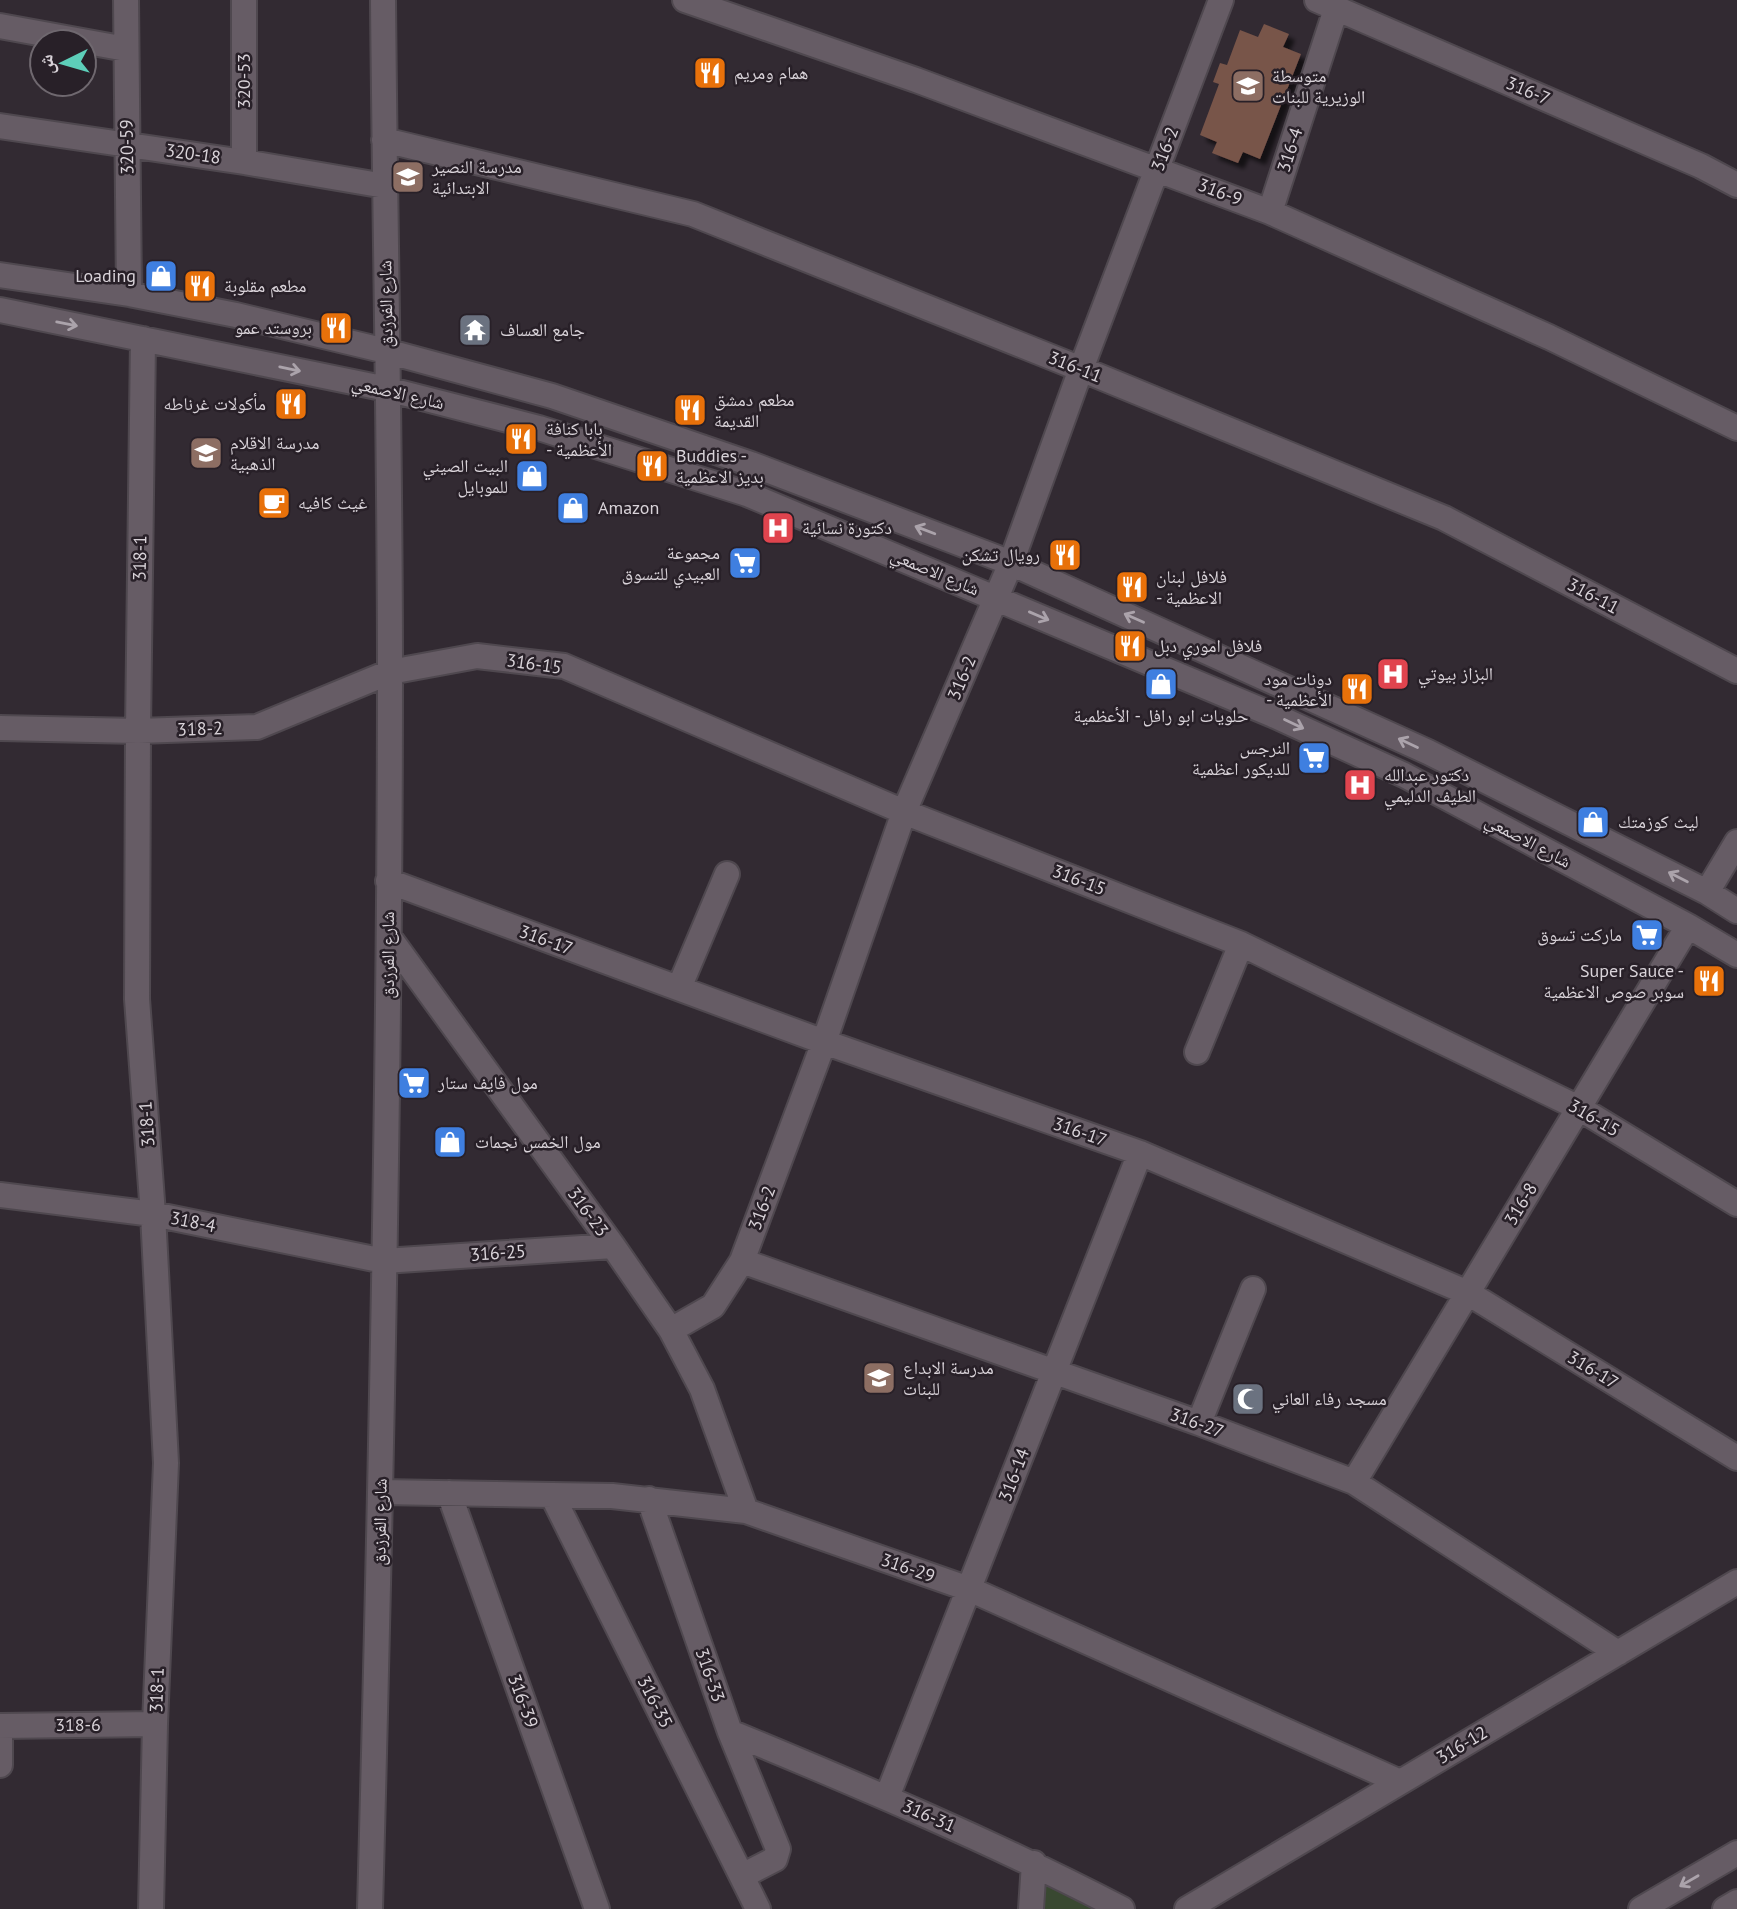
<svg xmlns="http://www.w3.org/2000/svg" width="1737" height="1909" font-family="'PT Sans','Noto Naskh Arabic',sans-serif">
<style>
.green{fill:#394831}
.building{fill:#785449;filter:url(#shadow)}
.lines{fill:none;stroke-linecap:round;stroke-linejoin:round}
.minor-casing{stroke:#4f484f;stroke-width:28}
.minor{stroke:#665c65;stroke-width:24}
.oneway{stroke:#aba3ab}
.labels{text-anchor:middle;stroke-width:5;stroke-linejoin:round;paint-order:stroke}
.poi-label{font-size:18px;fill:#d9d3d9;stroke:#282028;text-anchor:start}
.street-label{font-size:18px;fill:#d9d3d9;stroke:#282028}
</style>
<defs>
<filter id="shadow"><feDropShadow dx="6" dy="6" stdDeviation="2" flood-color="#0009"/></filter>
</defs>
<rect width="100%" height="100%" fill="#322a32"/>
<path class="green" d="M1047 1880 1100 1909H1043V1889Z"/>
<path class="building" d="M1264 24 1289 34 1283 47 1301 54 1260 159 1243 152 1238 163 1212 153 1217 142 1200 135 1219 84 1213 82 1220 63 1227 65 1240 30 1258 37Z"/>
<g class="lines">
<defs>
<path id="minor" d="M126 0 129 294
M244 0V162
M685 0 916 80 1270 212 1549 337 1737 428
M1317 0 1701 166 1737 185
M0 26 126 49
M0 126 244 162 385 186
M384 140 693 214 1081 369 1444 518 1737 671
M1270 212 1336 9
M0 275 129 294 236 315 386 351 552 396 751 464 1011 563 1428 752 1707 892 1737 911
M0 310 387 389 539 428 747 494 1273 715 1404 775 1688 926 1737 955
M143 339 138 731 137 999 153 1214 166 1463 155 1724 151 1909
M0 728 138 731 257 727 390 672 477 656 564 666 904 812 1241 944 1579 1108 1737 1204
M388 881 824 1042 1140 1153 1468 1293 1737 1458
M1707 892 1737 842
M389 937 613 1246 671 1330 702 1389 746 1511
M679 988 727 874
M1197 1052 1241 944
M0 1195 153 1214 384 1261 613 1246
M742 1261 1199 1423 1354 1482 1618 1653
M671 1330 713 1306 742 1261 824 1042 904 812 1011 563 1081 369 1221 0
M1199 1423 1253 1289
M1354 1482 1688 926
M381 1492 612 1496 746 1511 969 1589 1400 1782
M449 1493 597 1909
M552 1495 758 1909
M649 1499 730 1732 778 1849 775 1859 742 1876
M0 1726 155 1724
M0 1726V1765
M730 1732C863 1787 995 1843 1122 1909
M887 1797 1140 1153
M370 1909C381 1497 390 1084 390 672 390 448 385 224 383 0
M1031 1909 1034 1863
M1187 1909 1737 1582
M1641 1909 1737 1853
M1725 1909 1737 1902"/>
</defs>
<use href="#minor" class="minor-casing"/>
<use href="#minor" class="minor"/>
</g>
<defs><path id="oneway-shaft" d="M-6 0H5M1.5-3L5.5 0L1.5 3" fill="none" stroke-width="1.6" stroke-linecap="round" stroke-linejoin="round" transform="scale(1.75)"/></defs>
<g class="oneway">
<use href="#oneway-shaft" transform="translate(67 324) rotate(11)"/>
<use href="#oneway-shaft" transform="translate(290 369) rotate(12)"/>
<use href="#oneway-shaft" transform="translate(925 530) rotate(-159)"/>
<use href="#oneway-shaft" transform="translate(1039 616) rotate(23)"/>
<use href="#oneway-shaft" transform="translate(1134 618) rotate(-156)"/>
<use href="#oneway-shaft" transform="translate(1294 724) rotate(25)"/>
<use href="#oneway-shaft" transform="translate(1408 743) rotate(-155)"/>
<use href="#oneway-shaft" transform="translate(1678 877) rotate(-153)"/>
<use href="#oneway-shaft" transform="translate(1689 1881) rotate(150)"/>
</g>
<defs>
<symbol id="restaurant-square" viewBox="-11 -11 22 22"><rect x="-9" y="-9" width="18" height="18" rx="4" fill="#e8710a" stroke="#282028"/><path d="M-5-6h1v4h1v-4h1v4h1v-4h1v5L-1.5 .5V6h-2V.5L-5-1ZM5-6V6H3V1.5H1.5Q1.5-4 5-6Z" fill="#fff"/></symbol>
<symbol id="school-square" viewBox="-11 -11 22 22"><rect x="-9" y="-9" width="18" height="18" rx="4" fill="#8d6e63" stroke="#282028"/><path d="M0-5L7-2L0 1L-7-2ZM-4 1L0 2.5L4 1V4Q0 6-4 4Z" fill="#fff"/></symbol>
<symbol id="shop-square" viewBox="-11 -11 22 22"><rect x="-9" y="-9" width="18" height="18" rx="4" fill="#3f7fe0" stroke="#282028"/><path d="M-5-2.5h2.3a2.7 3.5 0 0 1 5.4 0H5L5.5 6h-11ZM-1.5-2.5h3a1.5 2.3 0 0 0-3 0Z" fill="#fff"/></symbol>
<symbol id="temple-square" viewBox="-11 -11 22 22"><rect x="-9" y="-9" width="18" height="18" rx="4" fill="#6b7280" stroke="#282028"/><path d="M0-6L5-2H3V0L6.5 2.5H4V6H1.5V3h-3V6H-4V2.5H-6.5L-3 0V-2H-5Z" fill="#fff"/></symbol>
<symbol id="cafe-square" viewBox="-11 -11 22 22"><rect x="-9" y="-9" width="18" height="18" rx="4" fill="#e8710a" stroke="#282028"/><path d="M-5.5-4.5H6V0H3Q3 3.5 0 3.5H-2.5Q-5.5 3.5-5.5 0ZM3-3.2v2h1.7v-2ZM-6 4.5H4V6H-6Z" fill="#fff"/></symbol>
<symbol id="hospital-square" viewBox="-11 -11 22 22"><rect x="-9" y="-9" width="18" height="18" rx="4" fill="#e0444e" stroke="#282028"/><path d="M-5-5h3v3.5h4V-5h3V5h-3V1.5h-4V5h-3Z" fill="#fff"/></symbol>
<symbol id="supermarket-square" viewBox="-11 -11 22 22"><rect x="-9" y="-9" width="18" height="18" rx="4" fill="#3f7fe0" stroke="#282028"/><path d="M-6-5.5h2.5l.6 2H6L4.5 2H-2.5L-4.4-4H-6ZM-1.5 3.2a1.3 1.3 0 1 0 .1 0ZM3 3.2a1.3 1.3 0 1 0 .1 0Z" fill="#fff"/></symbol>
<symbol id="mosque-square" viewBox="-11 -11 22 22"><rect x="-9" y="-9" width="18" height="18" rx="4" fill="#6b7280" stroke="#282028"/><path d="M3.5-4.9A6 6 0 1 0 3.5 4.9A5 5 0 1 1 3.5-4.9Z" fill="#fff"/></symbol>
</defs>
<g fill-rule="evenodd">
<use href="#restaurant-square" x="691" y="54" width="38" height="38"/>
<use href="#school-square" x="1229" y="67" width="38" height="38"/>
<use href="#school-square" x="389" y="158" width="38" height="38"/>
<use href="#shop-square" x="142" y="257" width="38" height="38"/>
<use href="#restaurant-square" x="181" y="267" width="38" height="38"/>
<use href="#restaurant-square" x="317" y="309" width="38" height="38"/>
<use href="#temple-square" x="456" y="311" width="38" height="38"/>
<use href="#restaurant-square" x="272" y="385" width="38" height="38"/>
<use href="#restaurant-square" x="671" y="391" width="38" height="38"/>
<use href="#restaurant-square" x="502" y="420" width="38" height="38"/>
<use href="#school-square" x="187" y="434" width="38" height="38"/>
<use href="#restaurant-square" x="633" y="447" width="38" height="38"/>
<use href="#shop-square" x="513" y="457" width="38" height="38"/>
<use href="#cafe-square" x="255" y="484" width="38" height="38"/>
<use href="#shop-square" x="554" y="489" width="38" height="38"/>
<use href="#hospital-square" x="759" y="509" width="38" height="38"/>
<use href="#restaurant-square" x="1046" y="536" width="38" height="38"/>
<use href="#supermarket-square" x="726" y="544" width="38" height="38"/>
<use href="#restaurant-square" x="1113" y="568" width="38" height="38"/>
<use href="#restaurant-square" x="1111" y="627" width="38" height="38"/>
<use href="#hospital-square" x="1374" y="655" width="38" height="38"/>
<use href="#shop-square" x="1142" y="665" width="38" height="38"/>
<use href="#restaurant-square" x="1338" y="670" width="38" height="38"/>
<use href="#supermarket-square" x="1295" y="739" width="38" height="38"/>
<use href="#hospital-square" x="1341" y="766" width="38" height="38"/>
<use href="#shop-square" x="1574" y="803" width="38" height="38"/>
<use href="#supermarket-square" x="1628" y="916" width="38" height="38"/>
<use href="#restaurant-square" x="1690" y="962" width="38" height="38"/>
<use href="#supermarket-square" x="395" y="1064" width="38" height="38"/>
<use href="#shop-square" x="431" y="1123" width="38" height="38"/>
<use href="#school-square" x="860" y="1359" width="38" height="38"/>
<use href="#mosque-square" x="1229" y="1380" width="38" height="38"/>
</g>
<g class="labels">
<g class="poi-label">
<text x="734" y="79">همام ومريم</text>
<text x="1272" y="82">متوسطة<tspan x="1272" dy="21">الوزيرية للبنات</tspan></text>
<text x="432" y="173">مدرسة النصير<tspan x="432" dy="21">الابتدائية</tspan></text>
<text x="136" y="282" text-anchor="end">Loading</text>
<text x="224" y="292">مطعم مقلوبة</text>
<text x="312" y="334" text-anchor="end">بروستد عمو</text>
<text x="500" y="336">جامع العساف</text>
<text x="714" y="406">مطعم دمشق<tspan x="714" dy="21">القديمة</tspan></text>
<text x="266" y="410" text-anchor="end">مأكولات غرناطه</text>
<text x="546" y="435">بابا كنافة<tspan x="546" dy="21">- الأعظمية</tspan></text>
<text x="230" y="449">مدرسة الاقلام<tspan x="230" dy="21">الذهبية</tspan></text>
<text x="676" y="462">Buddies -<tspan x="676" dy="21">بديز الاعظمية</tspan></text>
<text x="508" y="472" text-anchor="end">البيت الصيني<tspan x="508" dy="21">للموبايل</tspan></text>
<text x="298" y="509">غيث كافيه</text>
<text x="598" y="514">Amazon</text>
<text x="802" y="534">دكتورة نسائية</text>
<text x="720" y="559" text-anchor="end">مجموعة<tspan x="720" dy="21">العبيدي للتسوق</tspan></text>
<text x="1040" y="561" text-anchor="end">رويال تشكن</text>
<text x="1156" y="583">فلافل لبنان<tspan x="1156" dy="21">- الاعظمية</tspan></text>
<text x="1154" y="652">فلافل اموري دبل</text>
<text x="1418" y="680">البزاز بيوتي</text>
<text x="1332" y="685" text-anchor="end">دونات مود<tspan x="1332" dy="21">- الأعظمية</tspan></text>
<text x="1161" y="722" text-anchor="middle">حلويات ابو رافل - الأعظمية</text>
<text x="1290" y="754" text-anchor="end">النرجس<tspan x="1290" dy="21">للديكور اعظمية</tspan></text>
<text x="1384" y="781">دكتور عبدالله<tspan x="1384" dy="21">الطيف الدليمي</tspan></text>
<text x="1618" y="828">ليث كوزمتك</text>
<text x="1622" y="941" text-anchor="end">ماركت تسوق</text>
<text x="1684" y="977" text-anchor="end">Super Sauce -<tspan x="1684" dy="21">سوبر صوص الاعظمية</tspan></text>
<text x="438" y="1089">مول فايف ستار</text>
<text x="475" y="1148">مول الخمس نجمات</text>
<text x="903" y="1374">مدرسة الابداع<tspan x="903" dy="21">للبنات</tspan></text>
<text x="1272" y="1405">مسجد رفاء العاني</text>
</g>
<g class="street-label">
<text transform="translate(244 81) rotate(-90)" y="6">320-53</text>
<text transform="translate(1528 91) rotate(23)" y="6">316-7</text>
<text transform="translate(127 147) rotate(-91)" y="6">320-59</text>
<text transform="translate(1165 149) rotate(-69)" y="6">316-2</text>
<text transform="translate(1290 150) rotate(-72)" y="6">316-4</text>
<text transform="translate(193 154) rotate(8)" y="6">320-18</text>
<text transform="translate(1220 192) rotate(21)" y="6">316-9</text>
<text transform="translate(386 304) rotate(-91)" y="6">شارع الفرزدق</text>
<text transform="translate(1075 367) rotate(22)" y="6">316-11</text>
<text transform="translate(398 393) rotate(13)" y="6">شارع الاصمعي</text>
<text transform="translate(140 558) rotate(-89)" y="6">318-1</text>
<text transform="translate(935 572) rotate(23)" y="6">شارع الاصمعي</text>
<text transform="translate(1593 596) rotate(28)" y="6">316-11</text>
<text transform="translate(534 664) rotate(8)" y="6">316-15</text>
<text transform="translate(962 678) rotate(-67)" y="6">316-2</text>
<text transform="translate(200 729) rotate(-2)" y="6">318-2</text>
<text transform="translate(1528 841) rotate(28)" y="6">شارع الاصمعي</text>
<text transform="translate(1079 880) rotate(21)" y="6">316-15</text>
<text transform="translate(546 940) rotate(20)" y="6">316-17</text>
<text transform="translate(388 955) rotate(-90)" y="6">شارع الفرزدق</text>
<text transform="translate(1594 1118) rotate(30)" y="6">316-15</text>
<text transform="translate(147 1124) rotate(-94)" y="6">318-1</text>
<text transform="translate(1080 1132) rotate(19)" y="6">316-17</text>
<text transform="translate(1521 1204) rotate(-59)" y="6">316-8</text>
<text transform="translate(762 1208) rotate(-69)" y="6">316-2</text>
<text transform="translate(588 1212) rotate(54)" y="6">316-23</text>
<text transform="translate(193 1222) rotate(11)" y="6">318-4</text>
<text transform="translate(498 1253) rotate(-4)" y="6">316-25</text>
<text transform="translate(1593 1370) rotate(31)" y="6">316-17</text>
<text transform="translate(1197 1423) rotate(20)" y="6">316-27</text>
<text transform="translate(1014 1475) rotate(-69)" y="6">316-14</text>
<text transform="translate(380 1522) rotate(-89)" y="6">شارع الفرزدق</text>
<text transform="translate(908 1568) rotate(19)" y="6">316-29</text>
<text transform="translate(710 1675) rotate(71)" y="6">316-33</text>
<text transform="translate(157 1690) rotate(-88)" y="6">318-1</text>
<text transform="translate(523 1701) rotate(70)" y="6">316-39</text>
<text transform="translate(655 1702) rotate(63)" y="6">316-35</text>
<text x="78" y="1731">318-6</text>
<text transform="translate(1462 1745) rotate(-31)" y="6">316-12</text>
<text transform="translate(929 1816) rotate(24)" y="6">316-31</text>
</g>
</g>
<g transform="translate(63 63) rotate(265)"><circle r="33" fill="#282028" stroke="#6f686f" stroke-width="2"/>
<path d="M0-5L12 26L0 18L-12 26Z" fill="#5dceb9"/>
<text y="-10" font-size="19" font-weight="bold" text-anchor="middle" fill="#d9d3d9">ش</text>
</g>
</svg>
